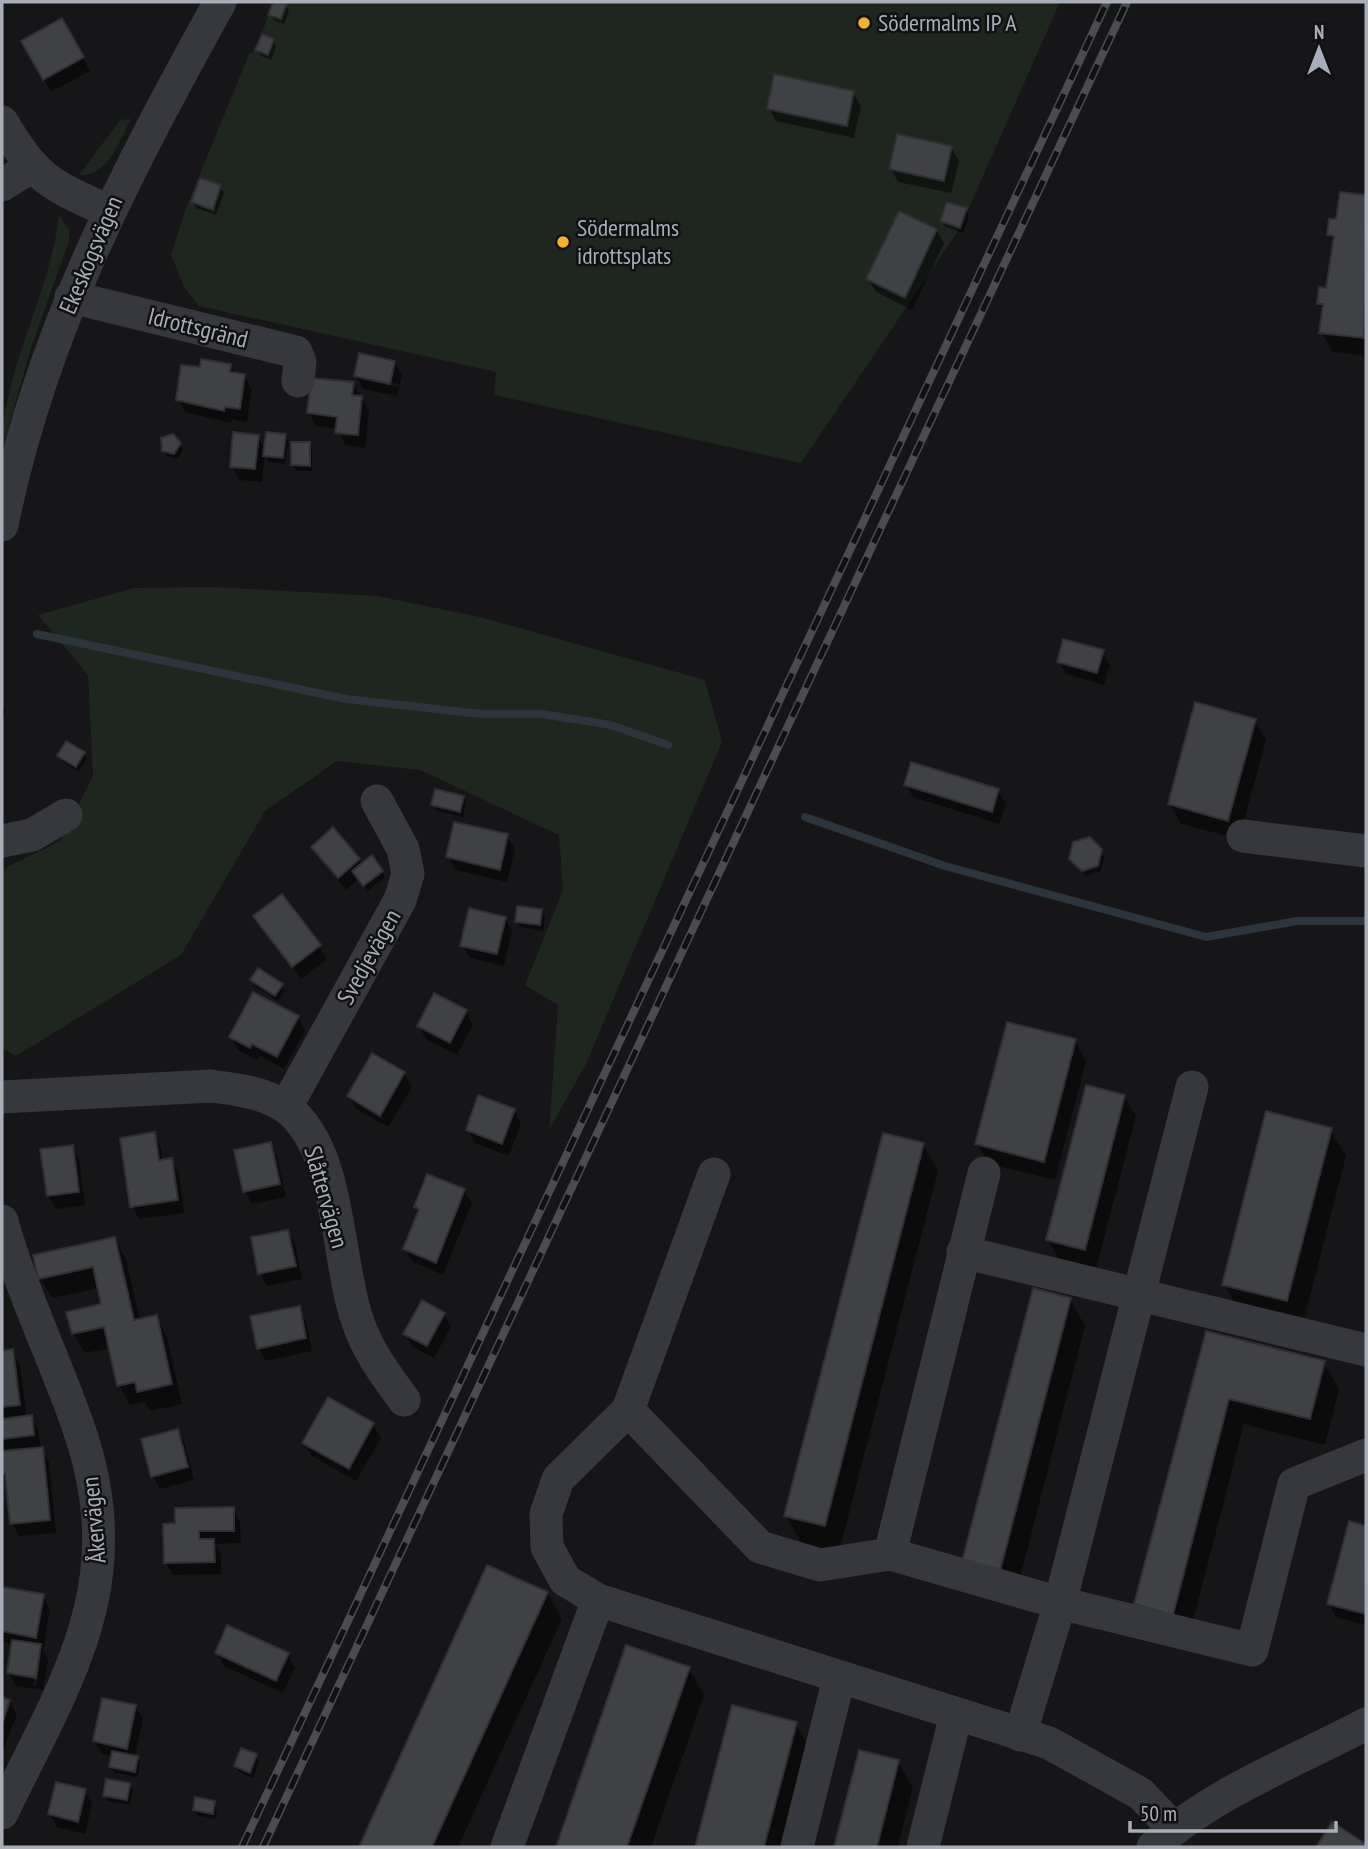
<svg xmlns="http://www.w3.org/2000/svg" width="1368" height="1849" font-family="'PT Sans Narrow',sans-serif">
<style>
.green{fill:#1e261f}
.shadow{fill:#0007;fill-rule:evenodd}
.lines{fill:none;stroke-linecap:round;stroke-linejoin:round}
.stream{stroke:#2c353c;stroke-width:8}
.building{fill:#404145;stroke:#303034;stroke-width:2}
.minor{stroke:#37383d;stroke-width:33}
.rail-casing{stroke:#4a4c52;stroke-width:8}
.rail{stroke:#111113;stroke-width:5;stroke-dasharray:16;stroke-linecap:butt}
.poi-dot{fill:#f2b134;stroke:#111113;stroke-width:2.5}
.labels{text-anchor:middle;stroke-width:5;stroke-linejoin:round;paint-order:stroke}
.poi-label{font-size:24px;fill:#a8adb8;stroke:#111113;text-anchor:start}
.street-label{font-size:24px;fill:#a8adb8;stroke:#111113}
</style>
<rect width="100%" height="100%" fill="#161618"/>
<path class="green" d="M273 2H1060L960 228 801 463 494 395 496 372 199 306 184 287 171 255 185 211 249 54 256 50Z
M131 119C120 140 108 177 79 175L120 120Z
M59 215 69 230V241L31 348 2 450C2 369 50 296 59 215Z
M213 587 377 596 480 617 705 680 722 742 586 1064 549 1130 558 1005 525 985 563 890 559 835 420 770 337 761 265 811 181 955 16 1056 2 1048 3 869 60 841 93 776 88 675 38 615 134 588Z"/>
<path class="shadow" d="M275 2 285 4 289 10 284 24 274 20 270 14Z
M62 21 90 71 51 92 23 42Z
M273 41 276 47 271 60 261 56 257 50Z
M853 93 861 106 854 138 776 121 769 108Z
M951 148 959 161 951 193 898 182 891 169Z
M220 187 224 193 216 215 196 208 193 202Z
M1342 194 1366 197V356L1333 352 1321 332 1324 312 1319 303 1328 290 1334 244 1329 234 1338 221Z
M966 210 969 216 963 233 945 227 942 221Z
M936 230 944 243 912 310 876 292 868 279Z
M394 362 402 375 397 396 363 389 356 376ZM363 376 399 384V387L363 380Z
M230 365 236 375 244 376 252 389 247 422 232 419 231 423 185 412 178 399Z
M353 384 369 411 365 448 345 445 338 429 316 426 309 413Z
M285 436 288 442 285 464 269 462 265 455 262 482 239 480 232 467 258 437 266 451Z
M180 444 183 450 178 459 167 456 164 450Z
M309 444 312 450V471H296L293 465Z
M1102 652 1110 665 1104 685 1066 674 1059 661Z
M2 704 5 709 4 716H2Z
M1254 720 1266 740 1239 839 1181 824 1170 804Z
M84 753 87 759 79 772 63 762 59 756Z
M906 784 998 791 1006 804 999 824 913 797Z
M463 797 466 803 463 817 437 811 433 805Z
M507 836 515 849 507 882 456 870 448 857Z
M313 848 359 860 362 865 382 872 385 877 368 891 359 879 346 890Z
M1101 850 1104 857 1101 871 1086 876 1071 858Z
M281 896 327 959 301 979 255 916Z
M541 911 545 917 543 931 520 927 517 921Z
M505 918 512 931 504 966 470 958 462 945Z
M252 981 281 985 285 991 278 1001 255 986Z
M466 1012 473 1025 457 1055 426 1039 419 1026Z
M298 1018 305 1031 284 1069 260 1056 257 1060 238 1050 231 1037Z
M1075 1041 1086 1061 1055 1180 989 1164 977 1144Z
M372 1055 404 1074 412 1087 388 1127 356 1109 349 1096Z
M1124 1096 1136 1116 1096 1269 1059 1259 1047 1239Z
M514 1110 521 1123 509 1156 475 1143 468 1130Z
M1330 1130 1346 1156 1302 1327 1239 1311 1224 1284Z
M154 1134 161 1147 163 1161 171 1160 179 1173 184 1213 139 1219 132 1206Z
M270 1144 277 1157 286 1197 252 1204 245 1191Z
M923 1145 938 1171 839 1552 801 1542 786 1516Z
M72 1146 79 1159 85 1205 56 1209 48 1196 42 1150Z
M464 1190 472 1203 443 1275 413 1262 405 1249 420 1213 416 1206Z
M287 1231 295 1244 302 1279 267 1286 260 1273Z
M115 1239 126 1259 140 1321 156 1317 167 1337 182 1404 150 1411 145 1402 130 1405 119 1385 110 1348 85 1353 73 1334 103 1306 99 1288 52 1298 40 1278Z
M1070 1299 1085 1326 1015 1597 979 1587Z
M299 1308 306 1321 312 1351 266 1361 258 1348Z
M444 1314 451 1327 434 1358 413 1347 405 1334Z
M1207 1333 1324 1363 1339 1389 1325 1445 1244 1424 1188 1640 1151 1630Z
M12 1351 20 1364 27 1418 31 1417 38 1430 41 1449 49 1462 56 1533 19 1536 12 1523 8 1487 2 1480V1353Z
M329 1400 373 1425 381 1438 356 1481 312 1456 304 1443Z
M178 1431 185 1444 194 1480 160 1489 153 1476Z
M233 1509 240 1522 241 1543 215 1544 221 1554V1574L173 1575 165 1562 177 1525Z
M1350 1523 1366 1528V1625L1336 1617 1329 1604Z
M488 1567 547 1593 562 1619 458 1847H361Z
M2 1588 43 1596 50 1609 43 1651 48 1659 43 1690 16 1686 9 1673 13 1644 2 1642ZM38 1655H41L36 1686H33Z
M627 1648 689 1669 704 1695 651 1847H557Z
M217 1653 288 1655 295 1668 283 1693 224 1666Z
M2 1699 9 1701 17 1714 2 1754Z
M135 1706 143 1719 135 1757 140 1763 138 1777 114 1773 111 1767 113 1756 102 1754 94 1741Z
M733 1707 796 1724 811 1750 786 1847H697Z
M861 1752 898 1762 913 1788 898 1847H836Z
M256 1756 259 1762 253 1778 239 1772 236 1766Z
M129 1785 133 1791 130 1805 108 1801 105 1795Z
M85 1791 92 1804 85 1834 57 1827 50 1814Z
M214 1803 217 1809 215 1819 198 1816 195 1810Z"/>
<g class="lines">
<path class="stream" d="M37 634 346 699 481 714H542L611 725 668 745
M805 817 945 866 1206 937 1297 921H1366"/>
</g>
<path class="building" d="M273 2 287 3 281 19 268 15Z
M62 18 84 57 43 80 21 41Z
M262 34 274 39 268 55 255 50Z
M774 74 854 91 847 126 767 109Z
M897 134 952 146 944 181 889 169Z
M200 178 221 185 213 210 191 202Z
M1340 192 1366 195 1364 338 1319 333 1323 304H1317L1319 287 1326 288 1334 236 1327 235 1329 219H1336Z
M947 202 967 208 960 228 940 221Z
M899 211 937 229 905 298 866 279Z
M359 353 395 361 390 384 354 376Z
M201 359 231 364 230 372 245 374 240 409 225 407 224 411 176 400 181 365 200 367Z
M311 378 354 382 352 395 362 396 358 435 335 433 337 417 307 413Z
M233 432 259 435 255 469 230 467Z
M266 432 286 434 283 458 263 456Z
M173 434 181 443 174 454 162 451 161 438Z
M291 442H310V466L291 465Z
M1063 639 1104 650 1097 673 1057 662Z
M1195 702 1256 719 1228 821 1168 804Z
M66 741 85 752 76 767 57 756Z
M911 762 999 789 992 812 904 785Z
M435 789 464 796 460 812 431 805Z
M454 822 508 834 500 870 446 857Z
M333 827 360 859 338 878 311 847Z
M1090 837 1102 849 1098 866 1082 871 1069 859 1073 842Z
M372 855 383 871 363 886 352 871Z
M282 894 321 945 292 967 253 916Z
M517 906 542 909 540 925 515 922Z
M469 908 506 917 497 954 460 946Z
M258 968 283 984 275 996 250 980Z
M253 992 299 1016 277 1057 252 1044 250 1048 229 1037Z
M434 993 467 1010 450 1043 417 1026Z
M1007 1022 1076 1039 1044 1162 975 1144Z
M372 1053 405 1072 380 1116 347 1096Z
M1086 1085 1125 1095 1085 1250 1046 1240Z
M478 1095 515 1109 502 1144 466 1130Z
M1266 1111 1332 1128 1287 1301 1222 1285Z
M155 1132 159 1160 172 1158 178 1200 130 1207 120 1138Z
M883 1133 924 1143 825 1526 784 1516Z
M271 1142 280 1184 243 1192 234 1150Z
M73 1145 79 1192 47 1196 40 1149Z
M427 1174 465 1189 436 1263 403 1249 419 1209 414 1207Z
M288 1230 296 1266 258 1274 251 1237Z
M115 1237 134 1320 157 1315 172 1384 137 1392 135 1382 117 1386 104 1327 72 1334 66 1312 101 1304 93 1267 38 1279 33 1255Z
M1033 1288 1071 1298 1000 1571 962 1561Z
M422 1300 445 1313 427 1346 403 1334Z
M300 1306 306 1338 257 1349 250 1316Z
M1206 1331 1325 1361 1310 1419 1229 1399 1173 1615 1134 1604Z
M13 1349 20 1405 2 1407V1351Z
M328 1397 374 1423 349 1469 302 1443Z
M32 1415 34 1435 2 1439V1419Z
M178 1429 188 1467 151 1477 141 1439Z
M43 1447 50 1520 10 1524 5 1474H2V1451Z
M234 1507V1531H199V1539H214L215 1562 164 1563 163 1524 175 1523V1508Z
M1349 1521 1366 1526 1365 1614 1327 1604Z
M487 1565 548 1592 432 1847H359Z
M2 1587 44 1594 36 1638 2 1631Z
M227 1625 289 1653 276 1681 215 1653Z
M12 1640 41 1644 36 1678 7 1673Z
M626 1645 690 1667 627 1847H556Z
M2 1697 10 1700 2 1724Z
M102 1698 136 1705 127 1749 93 1741Z
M732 1705 797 1722 764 1847H695Z
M241 1748 257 1754 250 1773 234 1766Z
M859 1750 899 1760 877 1847H834Z
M112 1751 138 1756 135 1772 109 1767Z
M106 1779 130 1783 127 1800 103 1796Z
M56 1782 86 1789 78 1822 48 1814Z
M195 1797 215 1801 213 1814 193 1810Z
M1332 1822 1366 1844V1847H1316Z"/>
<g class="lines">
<path class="minor" d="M2 122C36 179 49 184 108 211
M2 185 31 167
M71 297 296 352 300 362 298 381
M2 525C41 332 126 172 220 2
M1243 836 1366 851
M2 841 32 835 66 815
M2 1097 211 1086C235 1089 267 1093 287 1108 342 1151 336 1261 358 1322 368 1352 386 1375 404 1400
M286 1107 400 900 408 874 403 849 377 801
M2 1221C21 1291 54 1357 78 1426 133 1583 68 1677 2 1813
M963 1252 1366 1350
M628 1410 760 1547 820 1565 890 1554 1060 1603 1252 1650 1294 1484 1366 1455
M890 1554 984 1173
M598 1600 565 1580 547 1547 546 1514 558 1479 628 1410 714 1174
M1020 1735 1060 1603 1192 1087
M507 1847 598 1600 1049 1743 1141 1794 1174 1829
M797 1847 839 1678
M923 1847 956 1715
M1153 1847C1212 1793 1296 1761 1366 1724"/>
<defs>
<path id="rail" d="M242 1847 1107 2
M263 1847 1127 2"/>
</defs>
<use href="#rail" class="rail-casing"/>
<use href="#rail" class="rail"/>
</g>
<g class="poi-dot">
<circle cx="864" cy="23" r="7"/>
<circle cx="563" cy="242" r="7"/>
</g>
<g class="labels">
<g class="poi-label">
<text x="878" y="31">Södermalms IP A</text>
<text x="577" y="236">Södermalms<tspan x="577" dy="28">idrottsplats</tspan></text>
</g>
<g class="street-label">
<text transform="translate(91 255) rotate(-67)" y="8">Ekeskogsvägen</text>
<text transform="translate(198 328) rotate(14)" y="8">Idrottsgränd</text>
<text transform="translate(369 957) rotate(-61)" y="8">Svedjevägen</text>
<text transform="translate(326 1197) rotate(74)" y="8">Slåttervägen</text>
<text transform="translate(94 1520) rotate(-95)" y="8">Åkervägen</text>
</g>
</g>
<rect width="1368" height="1849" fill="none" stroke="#a8adb8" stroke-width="7"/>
<g transform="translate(1319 49)" stroke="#111113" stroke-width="5" paint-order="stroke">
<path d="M0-5L12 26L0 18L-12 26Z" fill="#a8adb8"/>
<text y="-10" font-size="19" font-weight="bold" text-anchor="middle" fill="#a8adb8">N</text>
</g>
<path d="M1130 1821v10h206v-10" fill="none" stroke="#a8adb8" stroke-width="3.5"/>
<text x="1140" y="1821" font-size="21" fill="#a8adb8" stroke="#111113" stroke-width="5" paint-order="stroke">50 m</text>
</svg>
